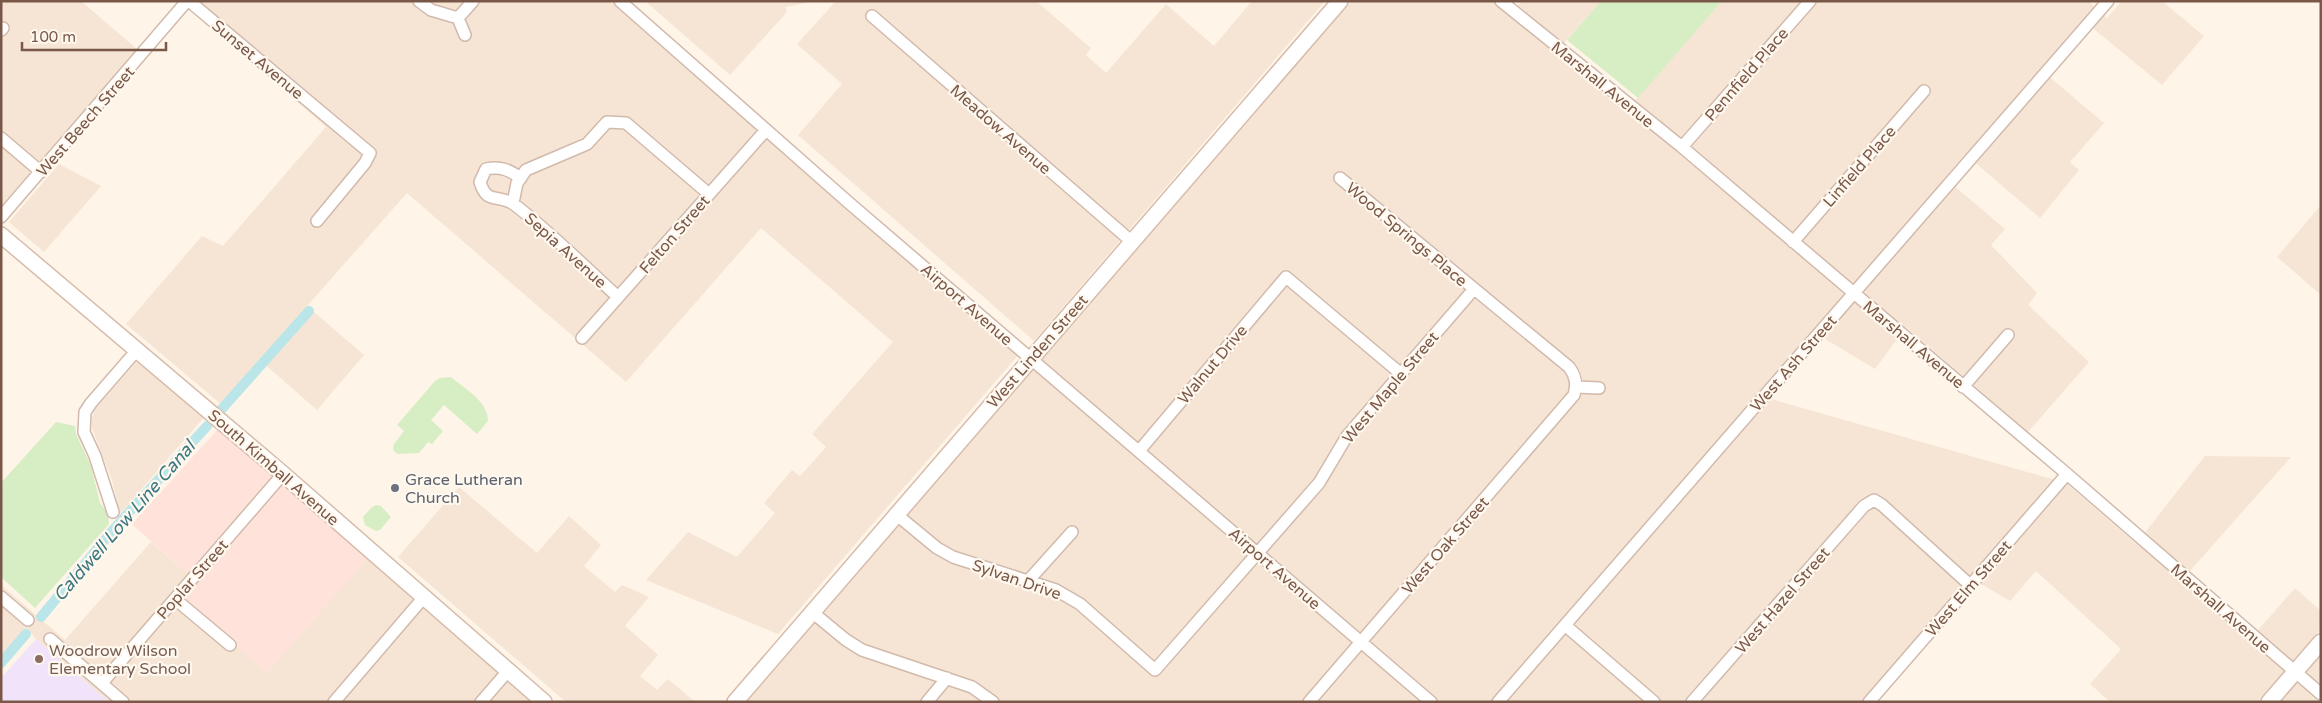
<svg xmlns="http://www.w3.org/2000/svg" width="2322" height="703" font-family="'Varela Round',sans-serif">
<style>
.residential{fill:#f6e5d5}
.commercial{fill:#ffe3db}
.education{fill:#f1e4fa}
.green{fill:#d7edc4}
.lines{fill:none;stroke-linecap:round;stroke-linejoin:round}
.canal{stroke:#bae5e9;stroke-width:10}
.street-casing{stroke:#d1baac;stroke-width:14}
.secondary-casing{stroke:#d7bcab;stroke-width:18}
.street{stroke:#fff;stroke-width:11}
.secondary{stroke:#fff;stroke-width:15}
.worship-dot{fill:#6b7280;stroke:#fff8ef;stroke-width:2}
.education-dot{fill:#8d6e63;stroke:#fff8ef;stroke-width:2}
.labels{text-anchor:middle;stroke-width:4.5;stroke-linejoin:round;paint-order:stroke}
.street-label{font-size:16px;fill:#7a5849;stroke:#fff8ef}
.worship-label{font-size:16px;fill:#5b616d;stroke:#fff8ef;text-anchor:start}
.education-label{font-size:16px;fill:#785e54;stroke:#fff8ef;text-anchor:start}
.water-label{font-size:18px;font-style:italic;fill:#3b7880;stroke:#fff8ef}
</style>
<rect width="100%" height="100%" fill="#fef4e8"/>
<path class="residential" d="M1 1H81L138 50 1 206Z
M199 1H610L1019 354 778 634 646 580 688 532 737 557 775 513 764 503 792 470 800 476 826 447 812 434 893 342 761 228 626 382 407 193 307 306 364 355 317 410 261 361 222 405 126 324 202 236 223 246 326 127 192 9Z
M645 1H816L786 7 787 12 730 75Z
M836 1H1036L1091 48 1086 55 1106 73 1166 4 1214 46 1252 1H1325L1034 341 798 135 842 84 797 44Z
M1351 1H1495L1510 14 1522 1H1601L1556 52 1625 112 1722 1H2088L2107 18 2122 1H2162L2204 36 2162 85 2083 20 2040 69 2104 123 2070 162 2079 170 2040 218 1965 154 1945 178 2005 229 1991 245 2037 293 2028 305 2089 362 2028 432 1906 327 1875 369 1812 331 1757 395 2066 483 2136 544 2205 456 2291 457 2182 580 2250 639 2295 588 2321 611V629L2257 702H2110L2090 684 2121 649 2036 571 2010 601 1969 577 1860 702H745Z
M59 164 101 186 44 252 9 222Z
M2321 205V295L2277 257Z
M140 358 206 415 120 514 112 480 92 428V418L96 408Z
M459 487 537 553 569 516 601 545 584 566 615 592 622 585 649 597 625 626 658 655 640 676 657 690 668 679 695 702H566L398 557Z
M151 542 198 583 184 600 369 557 415 596 425 609 532 702H109L36 639 27 628 1 656V585L65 640Z
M2321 655V702H2280Z"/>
<path class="commercial" d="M218 429 369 557 267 673 183 600 197 583 132 524Z"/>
<path class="education" d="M36 639 109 702H1V678Z"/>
<path class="green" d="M1601 1H1722L1638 98 1567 40Z
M451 377C465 389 488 401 488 421L477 434 444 405 431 420 443 431 432 444 428 442 419 453 397 454 393 450 394 444 404 431 397 425 435 381 440 378Z
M56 422 75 426 76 434 91 466 100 503 108 513 109 524 35 608 1 577V483Z
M376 505 381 506 391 517 380 530 376 531 365 525 363 517 372 507Z"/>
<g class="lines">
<path class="canal" d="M220 411 309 311
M41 617 112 531 207 426
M1 663 26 634"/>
<defs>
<path id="street" d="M189 1 370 153 365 163 317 221
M419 1 431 10 458 18 473 1
M620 1 848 202 1431 702
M1501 1 1682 147 2067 474 2321 694
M872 16 1131 241
M458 18 465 35
M1 30 3 28
M1 138 41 172
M1682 147 1810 1
M521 178C509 170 501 166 486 169L480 182C487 206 499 193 515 205 551 233 584 266 618 297
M513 203 517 183 526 170 587 144 607 122 626 123 709 194
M1 217 187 1
M1793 242 1924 91
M582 338 766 130
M1576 387 1599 388
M1963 387 2008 335
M1139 451 1286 277 1400 373
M113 512 95 456 84 432 85 412 91 403 137 350
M897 515 937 548 953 557 1056 590 1080 604 1155 670 1319 483 1347 436 1474 289
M1028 581 1072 532
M1 597 28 620
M175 599 230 645
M812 612 846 640 862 650 972 687 993 702
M1566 626 1654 702
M50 639 123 702
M102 683 283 474
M334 702 424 597
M481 702 508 671
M927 702 947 678
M1309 702 1574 395C1577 384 1576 376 1569 367L1340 178
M1498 702 2108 1
M1692 702 1864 506 1874 500 1882 505 1970 585
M1869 702 2067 474"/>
<path id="secondary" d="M1 235 283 474 544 702
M735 702 1340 1
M2269 702 2321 642"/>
</defs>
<use href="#street" class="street-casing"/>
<use href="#secondary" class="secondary-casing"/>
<use href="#street" class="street"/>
<use href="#secondary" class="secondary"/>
</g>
<circle class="worship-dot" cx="395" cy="488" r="5"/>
<circle class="education-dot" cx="39" cy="659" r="5"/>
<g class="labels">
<g class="street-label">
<text transform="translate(258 59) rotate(40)" y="6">Sunset Avenue</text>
<text transform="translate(1746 74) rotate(-49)" y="6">Pennfield Place</text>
<text transform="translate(1603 84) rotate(39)" y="6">Marshall Avenue</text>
<text transform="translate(85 121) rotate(-49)" y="6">West Beech Street</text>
<text transform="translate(1001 129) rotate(41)" y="6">Meadow Avenue</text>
<text transform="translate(1859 166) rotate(-49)" y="6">Linfield Place</text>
<text transform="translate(674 234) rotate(-49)" y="6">Felton Street</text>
<text transform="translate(1407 234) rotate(40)" y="6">Wood Springs Place</text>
<text transform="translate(566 250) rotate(42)" y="6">Sepia Avenue</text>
<text transform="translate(967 304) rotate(41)" y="6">Airport Avenue</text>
<text transform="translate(1914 344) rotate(40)" y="6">Marshall Avenue</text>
<text transform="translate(1037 351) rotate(-49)" y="6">West Linden Street</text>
<text transform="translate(1793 363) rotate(-49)" y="6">West Ash Street</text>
<text transform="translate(1212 364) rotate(-50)" y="6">Walnut Drive</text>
<text transform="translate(1390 387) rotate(-50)" y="6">West Maple Street</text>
<text transform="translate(274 467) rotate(41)" y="6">South Kimball Avenue</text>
<text transform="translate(1445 545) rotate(-49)" y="6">West Oak Street</text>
<text transform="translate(1275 568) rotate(41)" y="6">Airport Avenue</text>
<text transform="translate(192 579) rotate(-49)" y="6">Poplar Street</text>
<text transform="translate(1017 579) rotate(19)" y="6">Sylvan Drive</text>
<text transform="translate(1968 588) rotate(-49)" y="6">West Elm Street</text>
<text transform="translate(1782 600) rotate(-49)" y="6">West Hazel Street</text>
<text transform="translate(2221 608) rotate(41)" y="6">Marshall Avenue</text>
</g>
<g class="worship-label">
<text x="405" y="485">Grace Lutheran<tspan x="405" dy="18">Church</tspan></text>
</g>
<g class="education-label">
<text x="49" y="656">Woodrow Wilson<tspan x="49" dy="18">Elementary School</tspan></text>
</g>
<g class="water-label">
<text transform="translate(124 521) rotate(-49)" y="6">Caldwell Low Line Canal</text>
</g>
</g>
<rect width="2322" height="703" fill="none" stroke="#7a5849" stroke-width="5"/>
<path d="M22 42v8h144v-8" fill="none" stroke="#7a5849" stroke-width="2.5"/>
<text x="30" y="42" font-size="15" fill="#7a5849" stroke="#fff8ef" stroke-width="4" paint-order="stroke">100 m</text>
</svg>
